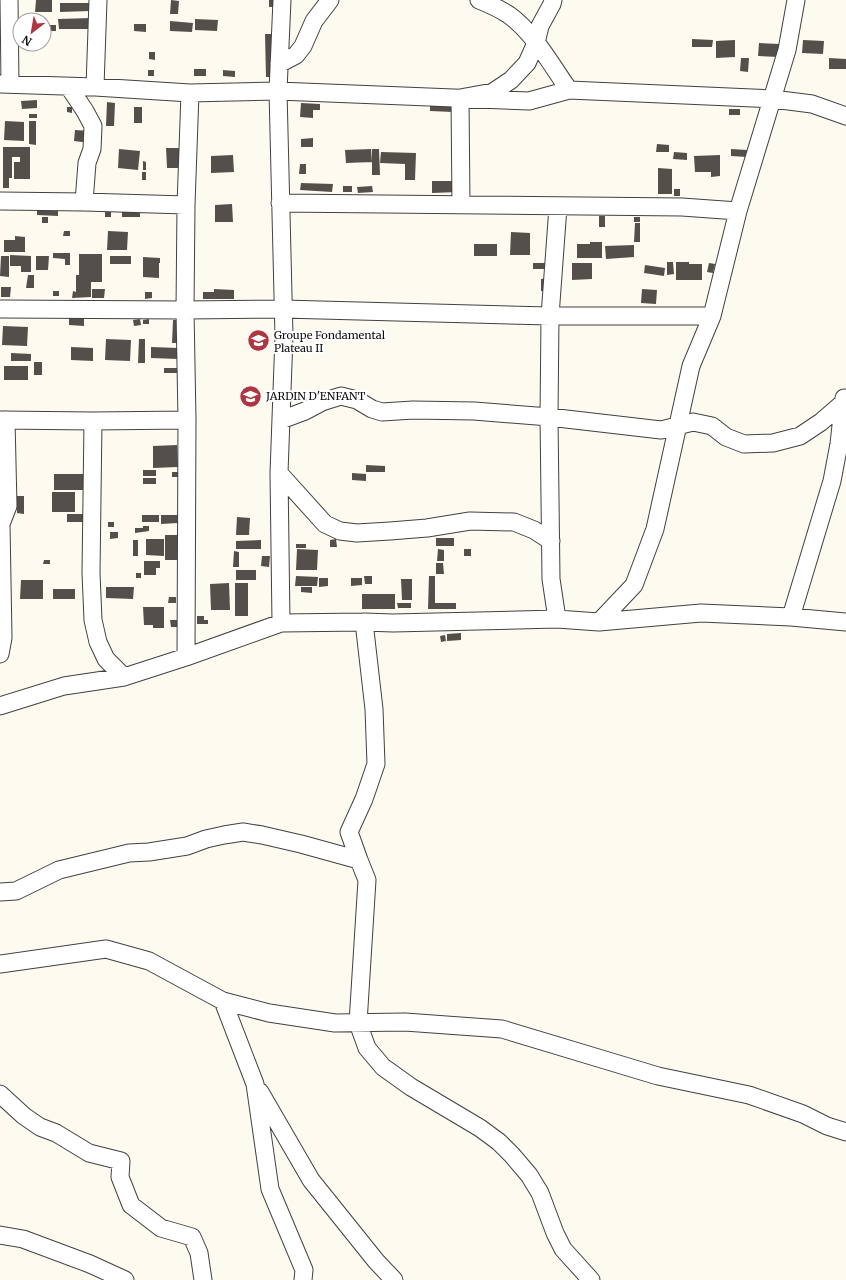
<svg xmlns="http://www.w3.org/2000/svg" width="846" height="1280" font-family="Merriweather,serif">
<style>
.building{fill:#554f4b}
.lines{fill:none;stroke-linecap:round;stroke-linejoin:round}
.minor-casing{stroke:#414141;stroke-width:19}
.minor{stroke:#fff;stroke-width:17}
.labels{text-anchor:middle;stroke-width:4;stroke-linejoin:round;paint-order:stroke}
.poi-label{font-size:11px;fill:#0e0e0e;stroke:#fff;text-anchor:start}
</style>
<rect width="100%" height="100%" fill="#fdfaf0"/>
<path class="building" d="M36 0H52V12H35Z
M171 0 179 1 178 14H170Z
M269 0H274V7H269Z
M60 3H90V11L60 12Z
M91 18V29H59L58 19Z
M195 19 218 20 217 31 195 30Z
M170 21 193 23 192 32 170 31Z
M134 24H146V32L134 31Z
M49 25H56V31H50Z
M265 34H273L274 77H266Z
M692 39 713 40 712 47H692Z
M735 40V57L716 58V41Z
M803 40 824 41 823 54 802 53Z
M759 43 780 44 779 57 758 56Z
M149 52H155V60L149 59Z
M741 58H749L748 72 740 71Z
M829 58 846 59V69H829Z
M194 69H206V76H194Z
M148 70H154V76H148Z
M223 70 235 71V77L223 76Z
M37 100V108L22 109 21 101Z
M107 102 115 103 114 126H106Z
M301 103 320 104V110H313V118L300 117Z
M430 104H453V112L430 111Z
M67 107H72V113L67 112Z
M134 107H142V123H134Z
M729 109H740V115H729Z
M29 114H37V118H29Z
M5 121 24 122V141L4 140Z
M29 121H36V145L29 144Z
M75 130 91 131 90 143 74 141Z
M313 138V147H301V139Z
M657 144 669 145V152H656Z
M3 147H30V179H14V162H20V157H12V178H9V188H3Z
M166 148H181L182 168H167Z
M119 149 140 151 138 170 118 168Z
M371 149 372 162 346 163 345 150Z
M372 149H379L380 175H372Z
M731 149 747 150V157L731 156Z
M381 152 416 153 415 180H405V164L380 163Z
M674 152 687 153V160L673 159Z
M233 155 234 172 211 173V156Z
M720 155V176L711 177V172H695L694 156Z
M143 161 146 162V170H143Z
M300 164H306V174H299Z
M658 168 672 169V194H658Z
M142 172H146V180H142Z
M432 181H458V192L432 193Z
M301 183 333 184 332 192 300 190Z
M343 186H352V192H343Z
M372 186 373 192 358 193 357 187Z
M674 189H680V196H674Z
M232 204 233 222H215V205Z
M37 208 58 209V216L37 215Z
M105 210 111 211V217H105Z
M122 210H140V217H122Z
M599 216H605V227H599Z
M42 217H48V223H42Z
M634 217H640V222H634Z
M635 223H640V242H634Z
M64 231H70V236H63Z
M108 231 128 232 127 250H107Z
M511 232 530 233V255H510Z
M15 236 25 237V252H4V240H15Z
M590 242H602V258H577V244H590Z
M474 244H497V256H474Z
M634 245V257L606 259 605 246Z
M53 253H70V265H65V259L53 258Z
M79 254H102V282H91V297L72 298 73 291 76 292V275H79Z
M10 255 31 256V272H21V266H10Z
M1 256H9V277L0 276Z
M36 256H49L48 270H36Z
M110 256H131V264H110Z
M143 257 160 258V263H159V278L143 277Z
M667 262H673L674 274 667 275Z
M676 262H689V264H702V280H676Z
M533 263H547V269H533Z
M572 263H592V279L572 280Z
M709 263 715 264 713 273 707 272Z
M645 265 665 268 664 276 644 273Z
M28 275H34V288H26Z
M548 278 549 291H541V279Z
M1 287H11L10 297H1Z
M92 289H105L104 298H92Z
M214 289 234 290V299H203V292H214Z
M642 289 657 290 656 304 641 303Z
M53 291H59V296H53Z
M145 292H152V298L145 299Z
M69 317 84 318V326L69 325Z
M140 319 141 325 134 326 133 320Z
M149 319V324H143V320Z
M173 320H180V343H172Z
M3 326 28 327 27 346 2 345Z
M106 339 131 340 130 361 105 360Z
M139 339H145V363H138Z
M71 347 93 348V361L71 360Z
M151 347 178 348V359L151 358Z
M11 353 31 354V361H11Z
M34 362H42V375H34Z
M4 366H28V380H4Z
M164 368H179V373H164Z
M177 445 178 467 153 468V446Z
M366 465 385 466V472H366Z
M143 470H156V476H143Z
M172 472H178L179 477H172Z
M352 473 366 474V481L352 480Z
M54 474H88V490H54Z
M143 478H156V484H143Z
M52 492H75V512H52Z
M17 496H24V514L17 513Z
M67 514H86V522H67Z
M142 515H159V522H142Z
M161 515H178V523L161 524Z
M237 517 250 518 249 535H236Z
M108 522H114V527H108Z
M143 526H149V531L135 533V528H143Z
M110 532H118V538L110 539Z
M165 535H178V560H165Z
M436 538H454V546H436Z
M146 539H164V556L146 555Z
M336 539 337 547H330V540Z
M133 540H138V556H133Z
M261 540V549H236V541Z
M296 544H306V548H296Z
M297 549 318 550 317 570H296Z
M438 549 444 550V561H437Z
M464 549H471V556H464Z
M234 551 239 552V567H233Z
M262 556H270L269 567 261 566Z
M44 560H50V564H43Z
M144 561H160V568H156V575H144Z
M436 563H443L444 574H436Z
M236 570H256V580H236Z
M136 573H141V578H136Z
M296 576 318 577 317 586H295Z
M364 576H372V584H365Z
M429 576H435V609H428Z
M319 578H328V586L319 587Z
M351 578H362V585L351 586Z
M401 579H412V600H402Z
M21 580H43V599H20Z
M229 583 230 610H211L210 584Z
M235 583H248V616H235Z
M106 587H134L133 599 106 598Z
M301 587H312V593L301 592Z
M53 589H75V599H53Z
M362 594H395V609H362Z
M169 597H176V603H168Z
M397 603H411V608H398Z
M435 603H456V609H435Z
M143 607H164V628H153V625H144Z
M197 616H204V620H208V624H197Z
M170 620H177L178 627H171Z
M461 633V640L447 641V634Z
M445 635 446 641 441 642 440 636Z"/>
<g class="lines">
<defs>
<path id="minor" d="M9 0 10 84
M479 0C489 4 500 9 509 15 534 33 552 66 569 90
M279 64 296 55 303 46 314 21 330 0
M0 84 95 87 190 93 278 91 529 101 569 90 773 99 812 104 846 116
M69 87 85 111 93 126 92 149 87 163 84 202
M95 87 98 0
M0 201 84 202 186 205
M280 203 682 207 738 211
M461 205 460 98 493 92 511 80 527 63 536 43 540 26 552 4 553 0
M0 309 185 310 283 309 550 316H712
M0 420 93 421 187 420
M281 420 305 411 322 402 341 396 357 400 372 409 382 412 413 410 474 411 549 417 661 430 693 422 712 426 726 437 744 444 773 443 800 436 821 422 843 403 846 404
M93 421 91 573 93 620 98 642 106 659 124 677
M279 473 325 524 340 531 357 533 390 531 427 528 470 521 514 522 534 530 551 541
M791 617 832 481 839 444 844 398
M557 619 551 579 549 417 550 316 558 207
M599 622 634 585 655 529 691 366 712 316 738 211 787 50 796 0
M281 623 279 473 284 336 278 91 282 0
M0 654 3 638 1 524 8 506 6 420
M186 657 187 420 185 310 186 205 190 93
M0 706 64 686 124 677 186 657 281 623 364 622 393 623 557 619 599 622 701 613 791 617 846 622
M359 860 349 832 364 799 376 764 374 709 364 622
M0 892 16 891 59 870 129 853 149 852 187 846 206 839 224 835 243 832 262 835 301 844 359 860 367 880 358 1023 367 1048 383 1067 411 1087 480 1128 499 1142 512 1155 529 1175 540 1193 555 1233 563 1249 591 1280
M0 964 106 949 149 961 223 1001 269 1013 335 1023 405 1022 502 1029 658 1076 749 1095 803 1114 827 1126 846 1132
M223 1001 255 1084 270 1189 304 1270 303 1280
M260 1092 311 1180 376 1261 394 1280
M0 1094 24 1116 40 1127 56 1133 89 1153 121 1161 120 1177 131 1205 161 1228 192 1237 199 1253 203 1280
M0 1235 23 1239 90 1264 125 1280"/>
</defs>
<use href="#minor" class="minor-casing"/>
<use href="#minor" class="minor"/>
</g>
<defs>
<symbol id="school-disc" viewBox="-11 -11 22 22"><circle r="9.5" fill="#ae3641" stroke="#fff"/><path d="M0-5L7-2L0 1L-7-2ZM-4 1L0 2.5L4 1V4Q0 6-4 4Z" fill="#fff"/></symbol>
</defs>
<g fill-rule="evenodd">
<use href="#school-disc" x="246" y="328" width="25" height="25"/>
<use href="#school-disc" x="238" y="384" width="25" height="25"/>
</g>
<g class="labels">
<g class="poi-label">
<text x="274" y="339">Groupe Fondamental<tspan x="274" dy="13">Plateau II</tspan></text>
<text x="266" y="400">JARDIN D'ENFANT</text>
</g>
</g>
<g transform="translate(32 32) rotate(211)"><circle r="19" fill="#ffffff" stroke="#9f9f9f"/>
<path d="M0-3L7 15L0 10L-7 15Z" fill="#ae3641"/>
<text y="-6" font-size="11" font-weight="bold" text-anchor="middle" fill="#0e0e0e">N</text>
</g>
</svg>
